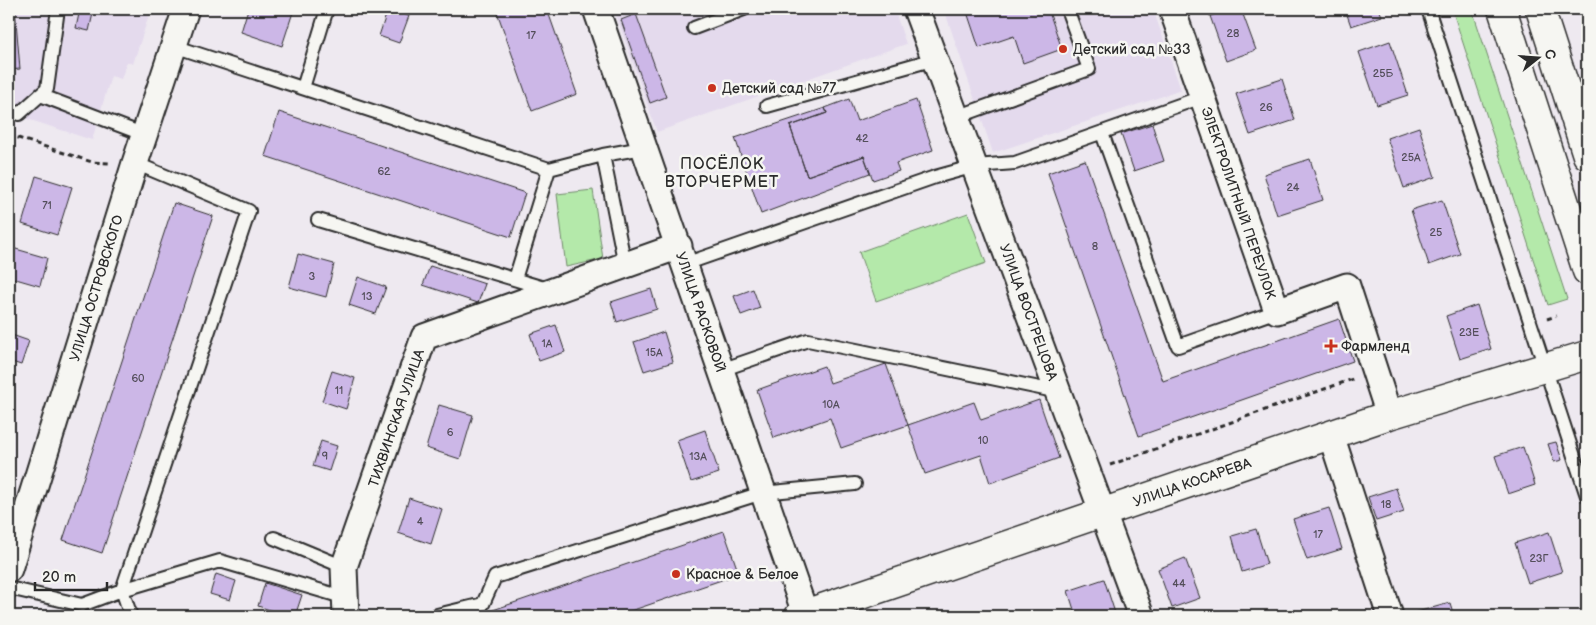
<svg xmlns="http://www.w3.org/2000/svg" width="1596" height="625" font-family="'Balsamiq Sans',sans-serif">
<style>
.built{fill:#e4daed}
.green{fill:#b4e9aa;stroke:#708a6a}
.building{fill:#ccb7e7;stroke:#2b2b2b}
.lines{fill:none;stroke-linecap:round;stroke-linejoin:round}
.lane-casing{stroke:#2b2b2b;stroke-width:16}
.street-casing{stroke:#2b2b2b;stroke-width:29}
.secondary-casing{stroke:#2b2b2b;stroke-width:31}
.path{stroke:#2b2b2b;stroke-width:3;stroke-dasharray:5 4;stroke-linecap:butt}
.lane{stroke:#f6f6f2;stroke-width:12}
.street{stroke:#f6f6f2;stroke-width:25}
.secondary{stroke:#f6f6f2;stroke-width:28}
.poi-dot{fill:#c8321e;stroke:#f6f6f2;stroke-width:2}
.labels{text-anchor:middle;stroke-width:5;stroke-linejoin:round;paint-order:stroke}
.number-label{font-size:11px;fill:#534e5a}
.poi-label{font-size:14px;fill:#2b2b2b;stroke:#f6f6f2;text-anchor:start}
.street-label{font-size:14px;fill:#2b2b2b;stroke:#f6f6f2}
.quarter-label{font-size:16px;letter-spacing:1px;fill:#2b2b2b;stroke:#f6f6f2}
</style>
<rect width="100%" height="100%" fill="#eee9f0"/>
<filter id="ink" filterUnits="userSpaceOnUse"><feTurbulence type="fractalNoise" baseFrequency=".02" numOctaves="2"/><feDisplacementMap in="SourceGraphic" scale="10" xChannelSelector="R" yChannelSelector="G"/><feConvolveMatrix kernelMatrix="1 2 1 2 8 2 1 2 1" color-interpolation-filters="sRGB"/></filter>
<g filter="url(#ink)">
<path class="built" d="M9 9H151L133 64 127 62 121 79 111 76 92 140 9 113Z
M614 9H894L906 44 657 132Z
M944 9H1153L1181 90 993 153Z"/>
<path class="green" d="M1452 9H1472L1567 299 1548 305Z
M593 190 603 259 566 267 557 194Z
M968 213 986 263 876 301 859 252Z"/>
<path class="building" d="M9 9H15L20 69 9 70Z
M80 9H94L89 31 76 28Z
M248 9H294L282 46 241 32Z
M388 9 409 16 399 43 379 36Z
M496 9H547L577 94 532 111Z
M966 9H1048L1062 49 1023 63 1014 36 979 48Z
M1231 9H1241L1256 50 1226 61 1210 16Z
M1345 9H1379L1382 16 1351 26Z
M636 14 666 97 650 103 621 20Z
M1390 41 1408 95 1377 105 1359 52Z
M1282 79 1295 120 1250 135 1236 94Z
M849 99 857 121 916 100 933 150 896 163 899 171 873 180 864 156 807 176 790 126 827 113 825 108Z
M825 108 827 113 790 126 807 176 864 156 870 173 761 214 735 138Z
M279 112 525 193 511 237 265 156Z
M1152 124 1164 161 1134 171 1121 134Z
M1419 127 1435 177 1404 188 1387 138Z
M1310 159 1323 200 1277 215 1264 174Z
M1085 160 1163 381 1339 319 1353 361 1139 436 1048 173Z
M36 176 72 187 57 235 22 224Z
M1442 200 1460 254 1429 265 1411 210Z
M174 203 213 216 102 553 63 540Z
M9 247 47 258 40 286 9 277Z
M298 254 334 264 326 297 289 287Z
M430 266 485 284 478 303 423 285Z
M358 277 386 287 376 314 349 305Z
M651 289 657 309 617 322 611 302Z
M753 289 760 308 741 315 734 296Z
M1477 305 1491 349 1460 359 1446 316Z
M556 325 565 352 539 361 530 334Z
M664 332 673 362 644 371 634 342Z
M9 334 29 341 21 365 9 361Z
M886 364 908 425 841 448 830 418 774 438 757 390 824 366 830 383Z
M332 371 355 378 346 409 322 401Z
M1039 400 1059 458 990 483 981 455 925 474 908 425 974 402 981 420Z
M439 405 473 415 460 459 426 448Z
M705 430 719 473 691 482 677 440Z
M321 441 337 446 329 471 313 466Z
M1556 442 1562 460 1554 462 1548 444Z
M1523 447 1535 485 1508 494 1495 456Z
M1396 488 1404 512 1376 521 1368 497Z
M409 498 442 509 431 544 398 533Z
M1329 508 1342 549 1307 560 1293 519Z
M1256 529 1267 564 1242 572 1232 536Z
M724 531 739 574 616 616H495L493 610Z
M1549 532 1562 572 1528 583 1515 543Z
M1185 558 1200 598 1172 608 1158 569Z
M216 574 236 581 230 600 210 594Z
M1104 579 1116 616H1076L1068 591Z
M265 583 302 595 295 616H288L258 606Z
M1450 603 1454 616H1419L1417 612Z"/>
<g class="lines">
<defs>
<path id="lane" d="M1428 9 1587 496
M694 28 744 9
M174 46 549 169 603 155 643 148
M303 88 327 9
M40 95 145 135
M767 106 935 59
M9 110 19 114 47 89 58 9
M957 117 1089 69 1067 9
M1102 133 1178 346 1277 311
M603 155 625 265
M318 220 547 289
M685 264 935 177 975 166 1015 163 1202 97
M515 279 549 169
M721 370 808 340 1059 392
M274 538 344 567
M9 588 82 605 122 590 220 561 346 598
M437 615 483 604 495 577 762 493 855 484
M131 616 122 590 249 211 135 163"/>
<path id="street" d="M596 9 806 616
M916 9 1141 616
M1172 9 1277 311 1347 286 1389 415
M1331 435 1390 616
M9 569 135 163 186 9
M346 616 344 567 424 337 679 246"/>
<path id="secondary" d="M1502 9 1587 271
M1540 9 1587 155
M799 616 1389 415 1587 355"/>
</defs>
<use href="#lane" class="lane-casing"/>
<use href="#street" class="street-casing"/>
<use href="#secondary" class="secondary-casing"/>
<path class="path" d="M9 135 92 162 109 163
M1547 319 1556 316
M1583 404 1587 418
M1110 465 1353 379"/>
<use href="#lane" class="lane"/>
<use href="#street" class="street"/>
<use href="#secondary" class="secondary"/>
</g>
</g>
<g class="poi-dot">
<circle cx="1063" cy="49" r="5"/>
<circle cx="712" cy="88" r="5"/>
<path d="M1328.5 338.5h5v5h5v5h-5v5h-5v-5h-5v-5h5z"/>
<circle cx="676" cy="574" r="5"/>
</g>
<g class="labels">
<g class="number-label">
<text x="1233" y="37">28</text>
<text x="531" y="39">17</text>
<text x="1383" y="77">25Б</text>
<text x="1266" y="111">26</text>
<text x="862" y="142">42</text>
<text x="1411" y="161">25А</text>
<text x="384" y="175">62</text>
<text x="1293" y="191">24</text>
<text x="47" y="209">71</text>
<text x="1436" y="236">25</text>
<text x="1095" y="250">8</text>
<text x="312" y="280">3</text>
<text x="367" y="300">13</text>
<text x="1469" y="336">23Е</text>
<text x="547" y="347">1А</text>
<text x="654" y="356">15А</text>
<text x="138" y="382">60</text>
<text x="339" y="394">11</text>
<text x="831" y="408">10А</text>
<text x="450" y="436">6</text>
<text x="983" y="444">10</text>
<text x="325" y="460">9</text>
<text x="698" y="460">13А</text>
<text x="1386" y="508">18</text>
<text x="420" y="525">4</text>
<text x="1318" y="538">17</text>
<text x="1539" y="562">23Г</text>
<text x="1179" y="587">44</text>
</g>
<g class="poi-label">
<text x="1073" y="54">Детский сад №33</text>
<text x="722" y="93">Детский сад №77</text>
<text x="1341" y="351">Фармленд</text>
<text x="686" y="579">Красное &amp; Белое</text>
</g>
<g class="street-label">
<text transform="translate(1239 203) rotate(71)" y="5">ЭЛЕКТРОЛИТНЫЙ ПЕРЕУЛОК</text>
<text transform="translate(96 288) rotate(-73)" y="5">УЛИЦА ОСТРОВСКОГО</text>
<text transform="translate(701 312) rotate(71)" y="5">УЛИЦА РАСКОВОЙ</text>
<text transform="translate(1029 312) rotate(70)" y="5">УЛИЦА ВОСТРЕЦОВА</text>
<text transform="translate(396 418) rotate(-71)" y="5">ТИХВИНСКАЯ УЛИЦА</text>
<text transform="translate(1192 482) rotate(-19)" y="5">УЛИЦА КОСАРЕВА</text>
</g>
<g class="quarter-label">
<text x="722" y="169">ПОСЁЛОК<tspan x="722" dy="18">ВТОРЧЕРМЕТ</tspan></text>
</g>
</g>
<rect width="1596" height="625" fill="none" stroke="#f6f6f2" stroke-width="30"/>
<rect x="15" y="15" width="1566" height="595" fill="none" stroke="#2b2b2b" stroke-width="2" filter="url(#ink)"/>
<g transform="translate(1538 58) rotate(73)" stroke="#f6f6f2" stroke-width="4" paint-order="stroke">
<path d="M0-4L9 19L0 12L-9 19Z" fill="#2b2b2b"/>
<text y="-8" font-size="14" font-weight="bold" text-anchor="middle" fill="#2b2b2b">С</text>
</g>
<path d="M35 582v8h72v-8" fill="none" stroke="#2b2b2b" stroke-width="2.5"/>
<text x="42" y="582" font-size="15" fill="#2b2b2b" stroke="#f6f6f2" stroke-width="4" paint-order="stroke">20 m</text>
</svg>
